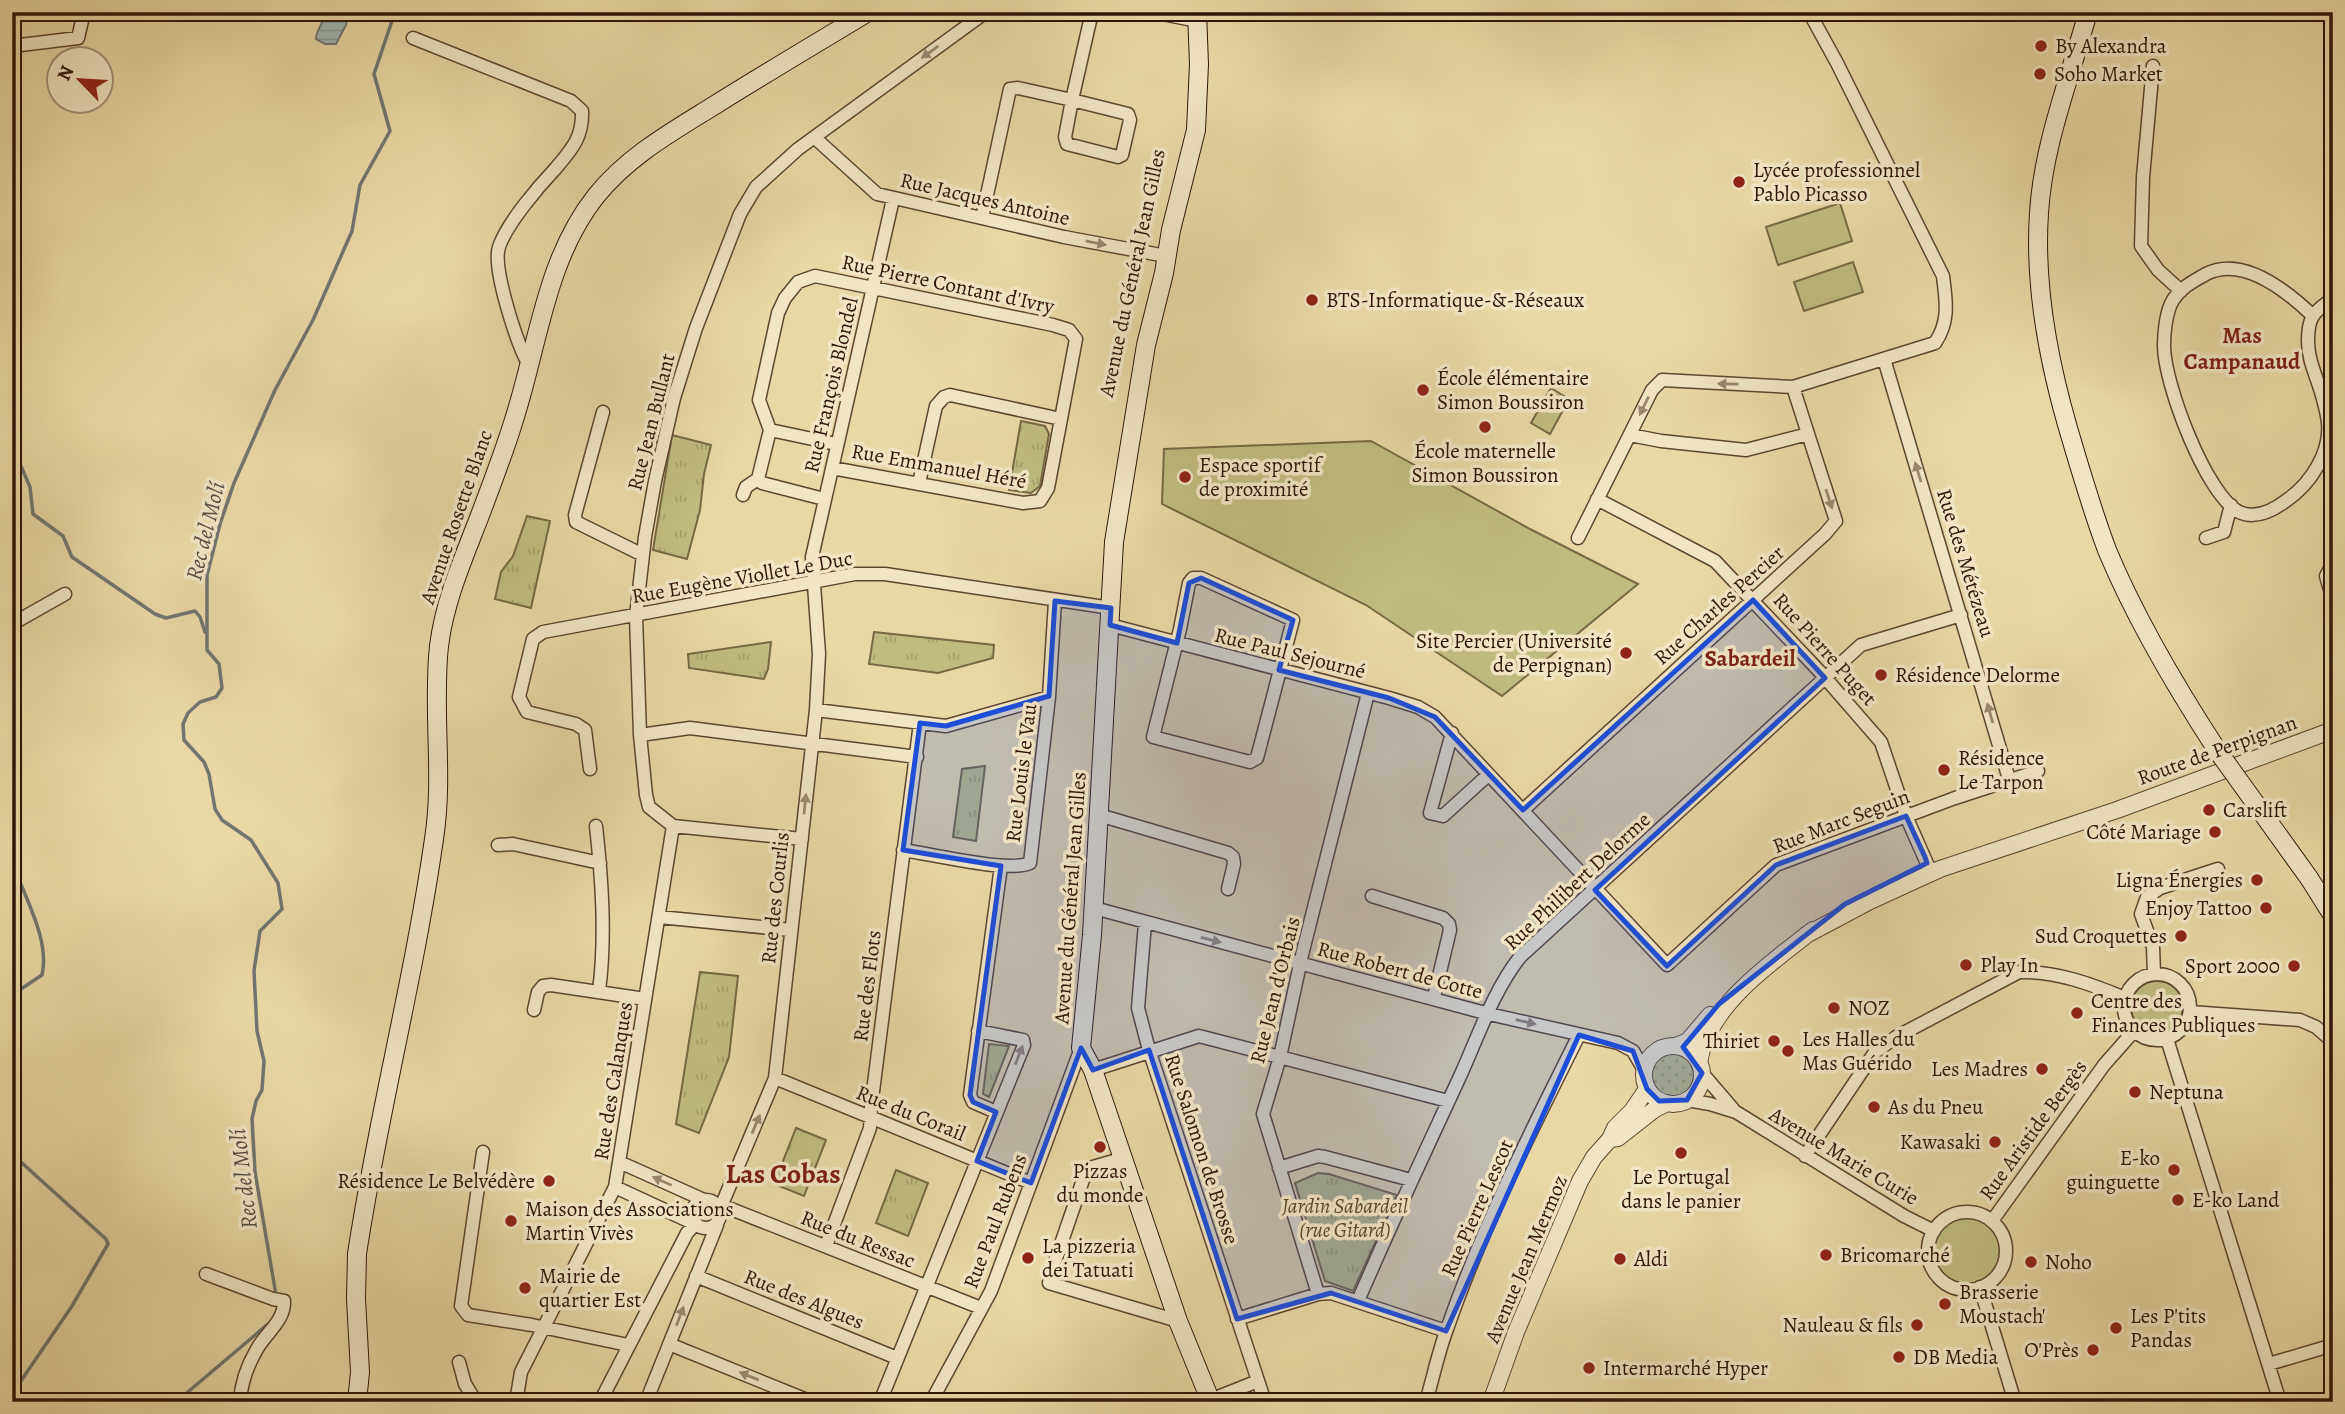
<svg xmlns="http://www.w3.org/2000/svg" width="2345" height="1414" font-family="Alegreya,serif">
<style>
.grass{fill:#bfbc81;stroke:#786845;stroke-width:2}
.park{fill:url(#park-tufts);stroke:#786845;stroke-width:2}
.garden{fill:url(#garden-dots);stroke:#786845;stroke-width:2}
.water{fill:url(#water-rules);stroke:#71766f;stroke-width:2}
.lines{fill:none;stroke-linecap:round;stroke-linejoin:round}
.stream{stroke:#71766f;stroke-width:3.5}
.minor-casing{stroke:#5e4530;stroke-width:15}
.tertiary-casing{stroke:#5e4530;stroke-width:18}
.secondary-casing{stroke:#301409;stroke-width:20}
.minor{stroke:#f1e5c4;stroke-width:12}
.tertiary{stroke:#f1e5c4;stroke-width:16}
.secondary{stroke:#f1e5c4;stroke-width:18}
.secondary-bridge-casing{stroke:#301409;stroke-width:20;stroke-linecap:butt}
.secondary-bridge{stroke:#f1e5c4;stroke-width:18}
.oneway{fill:#9a8770}
.marked{fill:#1d4ed8;fill-opacity:0.2;stroke:#1d4ed8;stroke-width:5;stroke-linejoin:round}
.poi-dot{fill:#8f2418;stroke:#f1e5c4;stroke-width:2.5}
.labels{text-anchor:middle;stroke-width:7;stroke-linejoin:round;paint-order:stroke}
.poi-label{font-size:21px;fill:#301409;stroke:#f1e5c4;text-anchor:start}
.street-label{font-size:21px;fill:#301409;stroke:#f1e5c4}
.park-label{font-size:21px;font-style:italic;fill:#5b462d;stroke:#f1e5c4}
.neighbourhood-label{font-size:23px;font-weight:bold;fill:#7a1f14;stroke:#f1e5c4}
.water-label{font-size:23px;font-style:italic;fill:#564d44;stroke:#f1e5c4}
.district-label{font-size:28px;font-weight:bold;fill:#7a1f14;stroke:#f1e5c4}
</style>
<defs>
<pattern id="park-tufts" width="24" height="20" patternUnits="userSpaceOnUse" patternTransform="scale(1.75)"><rect width="24" height="20" fill="#bfbc81"/><path d="M3 7l-1-3M5 7V3M7 7l1-3M15 17l-1-3M17 17v-4M19 17l1-3" fill="none" stroke="#a4a16e"/></pattern>
<pattern id="garden-dots" width="8" height="8" patternUnits="userSpaceOnUse" patternTransform="scale(1.75)"><rect width="8" height="8" fill="#bfbc81"/><path d="M2 2h.1M6 6h.1" fill="none" stroke="#a4a16e" stroke-width="1.8" stroke-linecap="round"/></pattern>
<pattern id="water-rules" width="6" height="5" patternUnits="userSpaceOnUse" patternTransform="scale(1.75)"><rect width="6" height="5" fill="#9db7b3"/><path d="M0 2.5h6" fill="none" stroke="#889c99"/></pattern>
</defs>
<rect width="100%" height="100%" fill="#e9d7a5"/>
<filter id="stains"><feTurbulence type="fractalNoise" baseFrequency=".00286" numOctaves="4"/><feColorMatrix values="0 0 0 0 .2 0 0 0 0 .09 0 0 0 0 .02 0 0 0 .5 -.17"/></filter>
<radialGradient id="worn" r=".72"><stop offset=".6" stop-color="#630" stop-opacity="0"/><stop offset="1" stop-color="#630" stop-opacity=".3"/></radialGradient>
<path class="grass" d="M1840 203 1852 241 1778 265 1766 227Z
M1853 262 1863 292 1804 311 1794 282Z
M1551 388 1569 399 1550 434 1531 423Z
M1371 441 1530 529 1638 584 1502 696 1366 605 1162 504 1164 449Z
M2131 1007a26 26 0 1 1 52 0a26 26 0 1 1-52 0Z
M1928 1251a39 39 0 1 1 78 0a39 39 0 1 1-78 0Z"/>
<path class="park" d="M1021 421 1045 426 1049 434 1040 486 1031 493 1009 490Z
M672 435 711 445 704 474 700 510 687 559 653 550Z
M527 516 550 521 531 608 495 599 501 572 513 556Z
M874 632 994 645 993 658 938 673 869 664Z
M771 642 768 669 764 679 689 668 688 654Z
M985 766 976 841 953 837 962 769Z
M700 972 738 976 729 1057 699 1133 676 1124Z
M989 1044 1009 1046 989 1097 983 1094Z
M796 1128 826 1140 804 1196 774 1184Z
M896 1170 928 1183 908 1236 876 1223Z
M1318 1173 1329 1174 1397 1195 1353 1291 1325 1281 1295 1183Z"/>
<path class="garden" d="M1650 1075a22 22 0 1 1 44 0a22 22 0 1 1-44 0Z"/>
<path class="water" d="M324 12H349L346 25 336 44H325L316 39C316 29 324 25 324 12Z"/>
<g class="lines">
<path class="stream" d="M12 435 17 457 30 487 33 514 63 536 72 557 155 614 166 618 195 611 200 617 205 632
M12 885 20 882C31 909 49 945 42 975L12 995
M12 1154 106 1239 108 1244 72 1306 12 1394
M276 1295 255 1172 252 1119 256 1101 262 1090 264 1061 257 1031 254 971 260 931 282 909 278 883 251 840 222 820 215 809 209 774 204 762 184 740 183 724 188 713 200 702 216 697 222 688 219 664 207 650V575L220 524 234 483 275 390 313 320 352 231 360 185 390 131 374 74 395 12
M176 1402 268 1324"/>
<defs>
<path id="minor" d="M1152 12 1198 21
M413 38 561 97 571 101 582 111C583 137 572 149 556 168 539 186 507 223 499 247 492 268 517 344 529 365
M12 46 78 38 84 12
M2153 66 2143 177 2141 246 2158 270 2181 291
M1072 100 1128 114 1130 120 1122 155 1118 157 1067 144 1065 137Z
M815 138 877 194 1064 237 1166 256
M893 199 812 557 819 654 816 710 775 1078 720 1209H731L981 1308
M982 218 1010 89 1018 88 1072 100 1092 12
M2313 316C2288 292 2243 255 2206 274 2194 281 2181 287 2173 300 2166 311 2164 333 2164 346 2164 383 2206 495 2239 512 2256 520 2274 510 2287 500 2310 484 2331 453 2328 423 2327 413 2324 402 2321 392 2316 375 2308 360 2308 341 2308 334 2309 322 2313 316 2317 309 2327 303 2333 298
M1884 359 2009 779
M603 412 575 515 576 522 643 555
M770 430 759 400 778 313 785 298 798 282 815 276 1053 325 1069 330 1076 339 1048 488 1040 501 1023 503 832 468
M1630 435 1661 441 1746 450 1808 434
M919 483 936 406 944 397 950 395 1061 419
M743 495 746 487 758 479
M824 499 762 483 758 479 770 430 836 444
M1597 499 1715 561 1821 673 1881 742 1906 816 1929 868
M1578 538 1652 390 1662 380 1793 387 1935 343C1950 321 1946 301 1943 276L1837 63 1809 12
M2206 538 2224 532 2231 505
M2333 563 2326 576 2333 600
M1193 578H1201L1293 620 1257 758 1250 762 1153 737 1180 629 1189 583Z
M12 624 65 594
M1110 625 1389 698 1418 707 1435 717 1667 965 1776 865 1955 798 2038 771
M816 710 946 726 1049 697
M1452 733 1430 813 1443 816 1488 775
M640 735 690 728 917 757
M590 769 585 730 576 724 527 712 519 697 533 639 543 632 855 574H885L1111 608
M1523 810 1825 534 1836 521 1793 387
M1099 815 1228 853 1233 857 1234 864 1228 889
M596 826C602 880 606 937 599 991
M802 839 673 826 649 807 646 795 640 735 636 616 645 537 655 481 674 398 696 328 740 214 756 187 798 149 986 12
M498 845 513 844 600 863
M903 850C931 854 1008 873 1030 863L1049 697 1055 601
M1372 896 1443 918 1449 924 1450 930 1434 997
M1094 908 1489 1014 1618 1043 1633 1051 1644 1070
M659 917 791 930
M1145 923 1138 1008 1149 1050 1265 1402
M2124 1007a33 33 0 1 1 66 0a33 33 0 1 1-66 0Z
M2154 974 2153 947 2141 914 2147 897 2160 888 2218 869
M534 1010 538 992 543 986 551 985 645 999
M2190 1012 2300 1020 2316 1027 2333 1042
M2167 1039 2280 1402
M1093 1070 1199 1036 1448 1101
M1702 1073 1733 1109
M775 1078 1031 1183
M1687 1100 1710 1104 1736 1112 1904 1216 1934 1231
M996 1112 973 1102 970 1095 1001 866
M483 1152 461 1306 468 1315 532 1325 628 1345
M1805 1156 1875 1052 1896 1037 2019 972C2056 971 2091 984 2125 998
M1124 1158 1093 1167 1084 1177 1051 1273 1049 1283 1178 1321
M619 1166 626 1165 704 1200
M1279 1168 1318 1156 1325 1157 1411 1180
M692 1214a14 14 0 1 1 28 0a14 14 0 1 1-28 0Z
M1928 1251a39 39 0 1 1 78 0a39 39 0 1 1-78 0Z
M1992 1221 2104 1065 2134 1031
M826 1246 870 1128 871 1107 920 723
M206 1274 273 1299 284 1301C285 1320 266 1333 257 1349 247 1366 241 1382 240 1402
M696 1276 897 1358
M1980 1287 2015 1402
M1318 1294 1263 1114 1280 1057 1302 955 1368 693
M1358 1301C1391 1224 1427 1148 1462 1072 1479 1034 1494 990 1520 957L1861 645 1961 615
M1237 1319 1318 1294 1331 1293 1446 1331
M669 1344 812 1402
M459 1362 465 1384 476 1402
M2269 1364 2333 1345
M1210 1400 1258 1381
M516 1402 521 1372 615 1187 673 826
M600 1402 687 1233 695 1224 615 1187
M646 1402 717 1225
M880 1402 1024 1045 1023 1040 978 1031
M931 1402 991 1291 1081 1048
M1426 1402C1433 1378 1438 1353 1447 1329 1482 1228 1531 1131 1579 1035"/>
<path id="tertiary" d="M1806 935 1870 901 1940 869 2117 810 2333 730
M1676 1046 1688 1041 1710 1015
M1644 1075a29 29 0 1 1 58 0a29 29 0 1 1-58 0Z
M1699 1063C1707 1006 1771 963 1813 930
M1610 1139 1618 1138 1655 1109 1667 1103
M1491 1402 1516 1332 1580 1181 1594 1157 1610 1139 1615 1128 1632 1111 1647 1089"/>
<path id="secondary" d="M1197 12 1199 64 1196 130 1171 230 1164 273 1146 345 1114 542 1092 935 1081 1048 1093 1070 1178 1321 1211 1402
M2088 12C2070 78 2043 145 2039 213 2034 286 2048 359 2068 428 2080 469 2092 510 2107 550 2136 620 2176 687 2217 750
M2240 782 2309 878 2333 916
M357 1402 360 1372 356 1299 357 1254C378 1115 414 979 434 839 444 775 432 710 439 646 445 598 465 555 482 510 493 481 504 452 513 423 538 347 545 260 596 196 628 156 673 131 715 105 766 73 817 43 868 12"/>
</defs>
<use href="#minor" class="minor-casing"/>
<use href="#tertiary" class="tertiary-casing"/>
<use href="#secondary" class="secondary-casing"/>
<use href="#minor" class="minor"/>
<use href="#tertiary" class="tertiary"/>
<use href="#secondary" class="secondary"/>
<defs>
<path id="secondary-bridge" d="M2217 750 2240 782"/>
</defs>
<use href="#secondary-bridge" class="secondary-bridge-casing"/>
<use href="#secondary-bridge" class="secondary-bridge"/>
</g>
<defs><path id="oneway-solid" d="M-6-.8H1V-3.2L6.5 0L1 3.2V.8H-6Z" transform="scale(1.75)"/></defs>
<g class="oneway">
<use href="#oneway-solid" transform="translate(930 52) rotate(144)"/>
<use href="#oneway-solid" transform="translate(1096 243) rotate(11)"/>
<use href="#oneway-solid" transform="translate(1728 384) rotate(-179)"/>
<use href="#oneway-solid" transform="translate(1644 406) rotate(116)"/>
<use href="#oneway-solid" transform="translate(1918 472) rotate(-107)"/>
<use href="#oneway-solid" transform="translate(1829 499) rotate(72)"/>
<use href="#oneway-solid" transform="translate(1990 713) rotate(-106)"/>
<use href="#oneway-solid" transform="translate(805 804) rotate(-84)"/>
<use href="#oneway-solid" transform="translate(1211 940) rotate(14)"/>
<use href="#oneway-solid" transform="translate(1526 1022) rotate(13)"/>
<use href="#oneway-solid" transform="translate(1019 1055) rotate(-69)"/>
<use href="#oneway-solid" transform="translate(756 1124) rotate(-67)"/>
<use href="#oneway-solid" transform="translate(662 1181) rotate(-156)"/>
<use href="#oneway-solid" transform="translate(680 1316) rotate(-69)"/>
<use href="#oneway-solid" transform="translate(749 1376) rotate(-158)"/>
</g>
<path class="marked" d="M1201 578 1293 620 1279 670 1389 698 1435 717 1523 810 1753 600 1825 678 1595 890 1667 966 1776 865 1906 816 1925 857 1927 863 1845 904 1719 1004 1683 1047 1702 1073 1687 1100 1659 1101 1647 1089 1633 1051 1579 1035 1446 1331 1331 1293 1237 1319 1149 1050 1093 1070 1081 1048 1031 1183 977 1161 996 1112 973 1102 970 1095 1001 866 903 850 920 723 946 726 1049 696 1055 601 1111 608 1110 625 1177 643 1189 583Z"/>
<g class="poi-dot">
<circle cx="2041" cy="46" r="7"/>
<circle cx="2040" cy="74" r="7"/>
<circle cx="1739" cy="182" r="7"/>
<circle cx="1312" cy="300" r="7"/>
<circle cx="1423" cy="390" r="7"/>
<circle cx="1485" cy="427" r="7"/>
<circle cx="1185" cy="477" r="7"/>
<circle cx="1626" cy="653" r="7"/>
<circle cx="1881" cy="675" r="7"/>
<circle cx="1944" cy="770" r="7"/>
<circle cx="2209" cy="810" r="7"/>
<circle cx="2215" cy="832" r="7"/>
<circle cx="2257" cy="880" r="7"/>
<circle cx="2266" cy="908" r="7"/>
<circle cx="2181" cy="936" r="7"/>
<circle cx="1966" cy="965" r="7"/>
<circle cx="2294" cy="966" r="7"/>
<circle cx="1834" cy="1008" r="7"/>
<circle cx="2077" cy="1013" r="7"/>
<circle cx="1774" cy="1041" r="7"/>
<circle cx="1788" cy="1051" r="7"/>
<circle cx="2042" cy="1069" r="7"/>
<circle cx="2135" cy="1092" r="7"/>
<circle cx="1874" cy="1107" r="7"/>
<circle cx="1995" cy="1142" r="7"/>
<circle cx="1100" cy="1147" r="7"/>
<circle cx="1681" cy="1153" r="7"/>
<circle cx="2174" cy="1170" r="7"/>
<circle cx="549" cy="1181" r="7"/>
<circle cx="2178" cy="1200" r="7"/>
<circle cx="511" cy="1221" r="7"/>
<circle cx="1826" cy="1255" r="7"/>
<circle cx="1028" cy="1258" r="7"/>
<circle cx="1620" cy="1259" r="7"/>
<circle cx="2031" cy="1262" r="7"/>
<circle cx="525" cy="1288" r="7"/>
<circle cx="1945" cy="1304" r="7"/>
<circle cx="1917" cy="1325" r="7"/>
<circle cx="2116" cy="1328" r="7"/>
<circle cx="2093" cy="1350" r="7"/>
<circle cx="1899" cy="1357" r="7"/>
<circle cx="1589" cy="1368" r="7"/>
</g>
<g class="labels">
<g class="poi-label">
<text x="2055" y="53">By Alexandra</text>
<text x="2054" y="81">Soho Market</text>
<text x="1753" y="177">Lycée professionnel<tspan x="1753" dy="24">Pablo Picasso</tspan></text>
<text x="1326" y="307">BTS-Informatique-&amp;-Réseaux</text>
<text x="1437" y="385">École élémentaire<tspan x="1437" dy="24">Simon Boussiron</tspan></text>
<text x="1485" y="458" text-anchor="middle">École maternelle<tspan x="1485" dy="24">Simon Boussiron</tspan></text>
<text x="1199" y="472">Espace sportif<tspan x="1199" dy="24">de proximité</tspan></text>
<text x="1612" y="648" text-anchor="end">Site Percier (Université<tspan x="1612" dy="24">de Perpignan)</tspan></text>
<text x="1895" y="682">Résidence Delorme</text>
<text x="1958" y="765">Résidence<tspan x="1958" dy="24">Le Tarpon</tspan></text>
<text x="2223" y="817">Carslift</text>
<text x="2201" y="839" text-anchor="end">Côté Mariage</text>
<text x="2243" y="887" text-anchor="end">Ligna Énergies</text>
<text x="2252" y="915" text-anchor="end">Enjoy Tattoo</text>
<text x="2167" y="943" text-anchor="end">Sud Croquettes</text>
<text x="1980" y="972">Play In</text>
<text x="2280" y="973" text-anchor="end">Sport 2000</text>
<text x="2091" y="1008">Centre des<tspan x="2091" dy="24">Finances Publiques</tspan></text>
<text x="1848" y="1015">NOZ</text>
<text x="1802" y="1046">Les Halles du<tspan x="1802" dy="24">Mas Guérido</tspan></text>
<text x="1760" y="1048" text-anchor="end">Thiriet</text>
<text x="2028" y="1076" text-anchor="end">Les Madres</text>
<text x="2149" y="1099">Neptuna</text>
<text x="1888" y="1114">As du Pneu</text>
<text x="1981" y="1149" text-anchor="end">Kawasaki</text>
<text x="2160" y="1165" text-anchor="end">E-ko<tspan x="2160" dy="24">guinguette</tspan></text>
<text x="1100" y="1178" text-anchor="middle">Pizzas<tspan x="1100" dy="24">du monde</tspan></text>
<text x="1681" y="1184" text-anchor="middle">Le Portugal<tspan x="1681" dy="24">dans le panier</tspan></text>
<text x="535" y="1188" text-anchor="end">Résidence Le Belvédère</text>
<text x="2192" y="1207">E-ko Land</text>
<text x="525" y="1216">Maison des Associations<tspan x="525" dy="24">Martin Vivès</tspan></text>
<text x="1042" y="1253">La pizzeria<tspan x="1042" dy="24">dei Tatuati</tspan></text>
<text x="1840" y="1262">Bricomarché</text>
<text x="1634" y="1266">Aldi</text>
<text x="2045" y="1269">Noho</text>
<text x="539" y="1283">Mairie de<tspan x="539" dy="24">quartier Est</tspan></text>
<text x="1959" y="1299">Brasserie<tspan x="1959" dy="24">Moustach'</tspan></text>
<text x="2130" y="1323">Les P'tits<tspan x="2130" dy="24">Pandas</tspan></text>
<text x="1903" y="1332" text-anchor="end">Nauleau &amp; fils</text>
<text x="2079" y="1357" text-anchor="end">O'Près</text>
<text x="1913" y="1364">DB Media</text>
<text x="1603" y="1375">Intermarché Hyper</text>
</g>
<g class="street-label">
<text transform="translate(985 199) rotate(13)" y="7">Rue Jacques Antoine</text>
<text transform="translate(1132 273) rotate(-78)" y="7">Avenue du Général Jean Gilles</text>
<text transform="translate(948 284) rotate(12)" y="7">Rue Pierre Contant d'Ivry</text>
<text transform="translate(831 385) rotate(-77)" y="7">Rue François Blondel</text>
<text transform="translate(651 422) rotate(-76)" y="7">Rue Jean Bullant</text>
<text transform="translate(939 466) rotate(10)" y="7">Rue Emmanuel Héré</text>
<text transform="translate(456 517) rotate(-71)" y="7">Avenue Rosette Blanc</text>
<text transform="translate(1966 563) rotate(73)" y="7">Rue des Métézeau</text>
<text transform="translate(742 577) rotate(-10)" y="7">Rue Eugène Viollet Le Duc</text>
<text transform="translate(1719 605) rotate(-42)" y="7">Rue Charles Percier</text>
<text transform="translate(1825 649) rotate(48)" y="7">Rue Pierre Puget</text>
<text transform="translate(1290 653) rotate(14)" y="7">Rue Paul Sejourné</text>
<text transform="translate(2217 750) rotate(-20)" y="7">Route de Perpignan</text>
<text transform="translate(1021 773) rotate(-83)" y="7">Rue Louis le Vau</text>
<text transform="translate(1841 821) rotate(-21)" y="7">Rue Marc Seguin</text>
<text transform="translate(1577 881) rotate(-43)" y="7">Rue Philibert Delorme</text>
<text transform="translate(775 898) rotate(-84)" y="7">Rue des Courlis</text>
<text transform="translate(1070 898) rotate(-86)" y="7">Avenue du Général Jean Gilles</text>
<text transform="translate(1400 970) rotate(15)" y="7">Rue Robert de Cotte</text>
<text transform="translate(867 986) rotate(-83)" y="7">Rue des Flots</text>
<text transform="translate(1275 990) rotate(-76)" y="7">Rue Jean d'Orbais</text>
<text transform="translate(613 1081) rotate(-81)" y="7">Rue des Calanques</text>
<text transform="translate(911 1113) rotate(22)" y="7">Rue du Corail</text>
<text transform="translate(2033 1130) rotate(-54)" y="7">Rue Aristide Bergès</text>
<text transform="translate(1202 1149) rotate(72)" y="7">Rue Salomon de Brosse</text>
<text transform="translate(1844 1156) rotate(31)" y="7">Avenue Marie Curie</text>
<text transform="translate(1477 1208) rotate(-66)" y="7">Rue Pierre Lescot</text>
<text transform="translate(995 1221) rotate(-69)" y="7">Rue Paul Rubens</text>
<text transform="translate(858 1239) rotate(22)" y="7">Rue du Ressac</text>
<text transform="translate(1526 1259) rotate(-67)" y="7">Avenue Jean Mermoz</text>
<text transform="translate(804 1299) rotate(22)" y="7">Rue des Algues</text>
</g>
<g class="park-label">
<text x="1345" y="1213">Jardin Sabardeil<tspan x="1345" dy="24">(rue Gitard)</tspan></text>
</g>
<g class="neighbourhood-label">
<text x="2242" y="343">Mas<tspan x="2242" dy="26">Campanaud</tspan></text>
<text x="1750" y="666">Sabardeil</text>
</g>
<g class="water-label">
<text transform="translate(205 531) rotate(-76)" y="8">Rec del Molí</text>
<text transform="translate(243 1179) rotate(-97)" y="8">Rec del Molí</text>
</g>
<g class="district-label">
<text x="783" y="1183">Las Cobas</text>
</g>
</g>
<rect width="2345" height="1414" fill="none" stroke="#e9d7a5" stroke-width="42"/>
<rect x="14" y="14" width="2317" height="1386" fill="none" stroke="#301409" stroke-width="3.5"/>
<rect x="21" y="21" width="2303" height="1372" fill="none" stroke="#301409" stroke-width="2"/>
<g transform="translate(80 80) rotate(295)"><circle r="33" fill="#f1e5c4" stroke="#a49179" stroke-width="2"/>
<path d="M0-5L12 26L0 18L-12 26Z" fill="#8f2418"/>
<text y="-10" font-size="19" font-weight="bold" text-anchor="middle" fill="#301409">N</text>
</g>
<rect width="100%" height="100%" filter="url(#stains)"/>
<rect width="100%" height="100%" fill="url(#worn)"/>
</svg>
